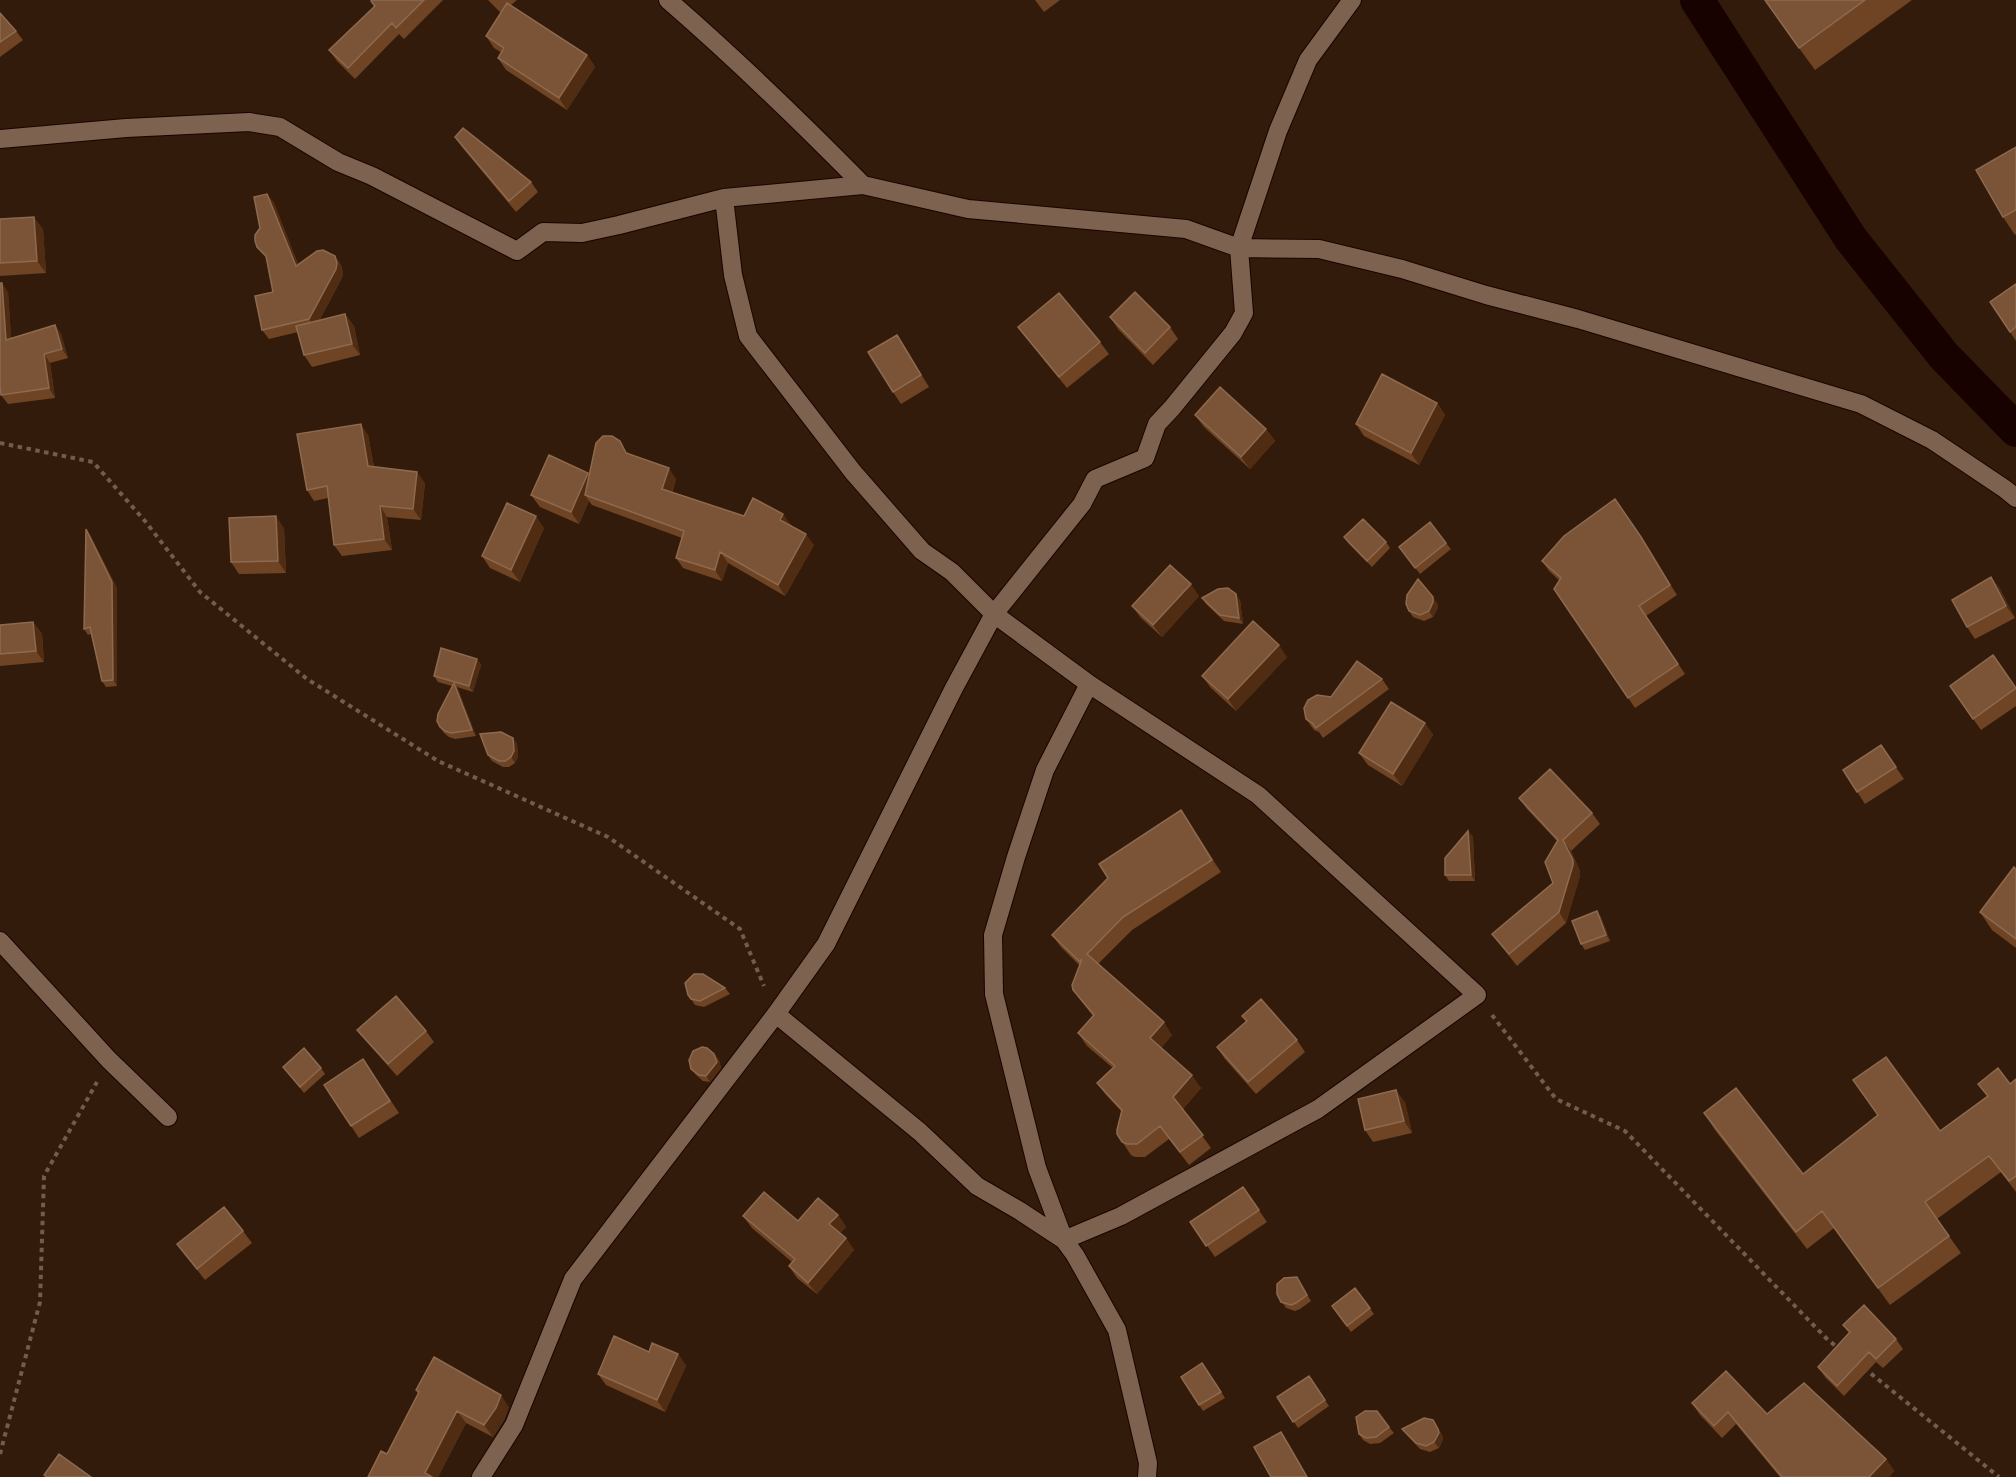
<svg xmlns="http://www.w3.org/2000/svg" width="2016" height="1477" font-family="'Fira Sans Condensed',sans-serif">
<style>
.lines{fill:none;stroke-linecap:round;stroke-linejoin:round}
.canal{stroke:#170200;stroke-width:34}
.minor-casing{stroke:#180500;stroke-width:20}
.path{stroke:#715c4d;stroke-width:4;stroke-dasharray:4.5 4.5;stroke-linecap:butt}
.minor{stroke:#7e6250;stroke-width:18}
.wall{fill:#6e4424}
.shaded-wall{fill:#502c12}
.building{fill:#7b5437;stroke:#8d6a4f;stroke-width:1.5}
</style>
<rect width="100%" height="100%" fill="#321b0a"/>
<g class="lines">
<path class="canal" d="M1697 0 1851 239 1944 356 2016 430"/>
<defs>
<path id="minor" d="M668 0C736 59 800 121 863 185
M0 139 126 128 249 122 280 127 338 162 372 176 517 251 543 232 582 233 619 225 724 198 863 185 968 209 1186 229 1239 248 1319 249 1402 269 1486 295 1578 319 1861 404 1932 440 2005 489 2016 498
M724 198 733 275 748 336 853 472 922 551 952 572 994 614 1089 684 1258 795 1477 995 1318 1109 1121 1216 1064 1240 1020 1211 977 1186 920 1132 776 1014
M1089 684 1045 770 1016 857 993 935 994 994 1037 1168 1064 1240 1075 1255 1117 1330 1148 1463 1147 1477
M0 941 109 1060 168 1117
M481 1477 514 1425 573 1279 776 1014 826 944 954 688 994 614 1082 504 1095 479 1145 458 1157 424 1172 408 1233 333 1244 313 1239 248 1278 131 1308 60 1352 0"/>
</defs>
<use href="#minor" class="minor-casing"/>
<path class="path" d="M0 443 93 462 145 521 200 592 307 679 438 761 608 837 740 929 764 986
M1492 1015 1556 1099 1625 1131 1826 1338 1839 1349
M1864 1368 1999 1477
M0 1454 40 1302 44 1176 97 1082"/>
<use href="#minor" class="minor"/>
</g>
<path class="wall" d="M372 0H443L404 39 399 34 355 79 337 61 329 50 374 7 371 1Z
M488 0H517L511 5 587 55 595 67 567 110 506 70 498 58 502 53 494 48 486 36 501 13Z
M1035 0H1060L1044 12Z
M1764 0H1912L1815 70Z
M0 13 16 31 23 40 0 57Z
M455 137 531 182 538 192 516 212 462 147Z
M2016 147V234L2015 235 2003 217Z
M267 194 274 203 298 264 335 256 341 265 343 272 342 278 319 321 345 314 354 326 360 355 312 367 304 355 298 332 269 339 262 330 273 292 267 259 257 247Z
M0 219 43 229 46 273 0 276Z
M2016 284V341L2010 332Z
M8 292 11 338 55 325 61 334 68 358 50 363 55 398 8 404 1 395Z
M1110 317 1170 327 1178 339 1153 365 1118 329Z
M1018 327 1100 342 1109 354 1067 388 1027 339Z
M905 347 929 387 901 404 893 392Z
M1437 403 1445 415 1419 465 1364 436 1356 424Z
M1195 415 1266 429 1275 441 1250 469 1204 427Z
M368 435 374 467 425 483 421 520 387 517 392 550 342 556 334 545 328 498 314 501 307 490Z
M628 452 629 454 676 479 672 493 744 516 791 525 814 545 785 596 728 563 722 581 683 568 676 558 682 538 592 505 589 501 579 524 540 507 531 495 589 474Z
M284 528 286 573 239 574 231 562Z
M544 528 520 582 490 568 482 556Z
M86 529 90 535 117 588V686L106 687 102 681 91 634 88 635 84 629Z
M1344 537 1386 542 1390 548 1372 567 1348 543Z
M1446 543 1451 549 1420 574 1399 547Z
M1648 547 1677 595 1646 616 1685 674 1635 708 1554 589 1560 581 1549 571 1542 561Z
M1991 577 2000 589 2015 618 1975 639 1967 627Z
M1199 596 1162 637 1141 618 1132 606Z
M1202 598 1240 600 1243 624 1224 621 1206 604Z
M1437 603 1438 608 1433 617 1424 621 1413 617 1409 611Z
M33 622 42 634 44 662 0 666V625Z
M1287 657 1236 711 1211 688 1202 676Z
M477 659 481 665 473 692 457 687 476 736 455 739 449 737 444 733 440 727 452 686 438 682 434 676Z
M1382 679 1389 689 1323 738 1319 732 1314 730 1306 719 1331 697Z
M1950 686 2016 687V706L1981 730Z
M1425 723 1433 735 1402 786 1368 765 1359 753Z
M513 738 517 744 518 757 515 763 509 767H503L492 761 488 755Z
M1881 745 1904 779 1865 804 1843 770Z
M1519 798 1592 813 1600 824 1571 851 1580 871V876L1566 923 1517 966 1492 934 1553 883 1557 841 1527 809Z
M1181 810 1221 872 1132 930 1098 964 1172 1035 1161 1048 1201 1088 1183 1109 1211 1148 1189 1165 1169 1139 1145 1157H1135L1131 1155 1117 1134 1122 1112 1106 1095 1097 1083 1113 1068 1087 1046 1078 1033 1093 1016 1082 1002 1073 990 1080 966 1061 947 1052 935Z
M1468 831 1473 837 1475 881H1449L1445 875Z
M2016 869V948L1992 930 1980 912Z
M1597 911 1601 917 1610 941 1585 950 1581 944Z
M725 988 730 994 704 1007 695 1005 688 995Z
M1242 1016 1297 1040 1305 1052 1256 1094 1225 1059 1217 1047 1246 1021Z
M357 1030 426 1031 434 1042 397 1076 366 1041Z
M714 1054 719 1060 721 1068 710 1082 703 1081 696 1075 691 1069Z
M283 1067 321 1068 325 1074 304 1093Z
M371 1071 399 1113 359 1138 351 1126Z
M2016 1079V1192L2001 1172 1937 1219 1961 1253 1890 1305 1834 1228 1807 1249 1715 1130 1704 1113 1803 1174 1940 1131 1987 1096 1978 1084H2010Z
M1405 1102 1412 1133 1373 1142 1365 1130Z
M1243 1187 1267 1222 1215 1257 1190 1222Z
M838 1215 846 1227 840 1233 846 1238 854 1250 817 1294 797 1278 789 1266 792 1262 752 1228 743 1216 798 1221Z
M243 1231 252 1243 205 1280 177 1244Z
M1297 1277 1311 1301 1300 1309 1295 1311 1286 1308 1277 1294Z
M1355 1288 1374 1314 1351 1332 1332 1306Z
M1843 1325 1896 1339 1903 1349 1883 1368 1876 1362 1844 1396 1825 1377 1818 1367 1849 1333Z
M649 1352 678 1354 686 1366 665 1412 606 1385 598 1374Z
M1202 1363 1225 1398 1203 1411 1181 1377Z
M1309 1376 1329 1406 1298 1428 1277 1397Z
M416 1390 509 1407 504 1420 493 1437 466 1423 438 1477H368L387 1454 418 1394Z
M1692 1403 1767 1414 1886 1459 1894 1471 1889 1477H1780L1736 1424 1722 1438 1700 1415Z
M1433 1420 1442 1435 1443 1439 1439 1448 1430 1452 1420 1449 1407 1435 1402 1429Z
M1389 1427 1394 1433 1380 1443 1370 1444 1363 1440 1359 1434Z"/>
<path class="shaded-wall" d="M587 55 595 67 567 110 559 98Z
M267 194 274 203 302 275 296 266Z
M34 217 43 229 46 273 37 261Z
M335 256 341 265 343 272 342 278 315 328 309 319Z
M2 283 8 292 12 349 6 340Z
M345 314 354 326 360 355 352 344Z
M55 325 61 334 68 358 62 349Z
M897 335 905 347 929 387 921 375Z
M44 354 50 363 55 398 49 388Z
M1437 403 1445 415 1419 465 1411 453Z
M361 424 368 435 376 477 368 466Z
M1266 429 1275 441 1250 469 1241 457Z
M669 468 676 479 669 500 662 489Z
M417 472 425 483 421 520 413 509Z
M588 473 597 485 585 495 589 501 579 524 571 512Z
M380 506 387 517 392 550 384 539Z
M783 514 791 525 788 530 780 520Z
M276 516 284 528 286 573 278 561Z
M536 516 544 528 520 582 511 570Z
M86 529 90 535 117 588V686L113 680Z
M806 534 814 545 785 596 778 585Z
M1641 537 1648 547 1677 595 1670 585Z
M720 552 728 563 722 581 715 570Z
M1991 577 2000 589 2015 618 2006 606Z
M1191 584 1199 596 1162 637 1153 625Z
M1236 594 1240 600 1243 624 1239 618Z
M1433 597 1437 603 1438 608 1433 617 1429 611Z
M33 622 42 634 44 662 36 651Z
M1279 645 1287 657 1236 711 1228 699Z
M477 659 481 665 473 692 469 686Z
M454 683 458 689 476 736 472 730Z
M1425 723 1433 735 1402 786 1393 774Z
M513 738 517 744 518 757 515 763 511 757Z
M1181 810 1190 823 1221 872 1212 860Z
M1468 831 1473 837 1475 881 1471 875Z
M1563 840 1571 851 1580 871V876L1566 923 1559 912Z
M1597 911 1601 917 1610 941 1606 935Z
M1164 1022 1172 1035 1159 1051 1150 1038Z
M714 1054 719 1060 721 1068 710 1082 706 1076Z
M1192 1075 1201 1088 1182 1110 1173 1097Z
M1396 1090 1405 1102 1412 1133 1404 1121Z
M838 1215 846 1227 837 1236 829 1224Z
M846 1238 854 1250 817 1294 808 1283Z
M678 1354 686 1366 665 1412 657 1400Z
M501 1395 509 1407 504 1420 493 1437 484 1425Z
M457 1411 466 1423 438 1477H427L425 1473Z
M1438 1429 1442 1435 1443 1439 1439 1448 1434 1442Z
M1281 1432 1289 1444 1308 1477H1307Z
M1886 1459 1894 1471 1889 1477H1869Z"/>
<path class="building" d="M372 0H424L396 28 392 23 348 68 329 50 375 6 371 1Z
M1765 0H1865L1799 48Z
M507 3 587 55 559 98 498 58 504 48 486 36Z
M0 13 16 31 0 42Z
M463 128 531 182 509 201 455 137Z
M2016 147V210L2003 217 1976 170Z
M267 194 296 266 317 251 323 250 335 256 337 263 336 269 309 319 262 330 255 296 273 292 266 256 257 247 255 241V235L260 228 254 197Z
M34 217 37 261 0 263V219Z
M0 283H2L6 340 55 325 62 349 44 354 49 388 1 395 0 386Z
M2016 284V327L2010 332 1990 302Z
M1135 292 1170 327 1145 353 1110 317Z
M1059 293 1100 342 1059 377 1018 327Z
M345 314 352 344 304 355 296 326Z
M897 335 921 375 893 392 868 352Z
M1382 374 1437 403 1411 453 1356 424Z
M1220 387 1266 429 1241 457 1195 415Z
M361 424 368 466 417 472 413 509 380 506 384 539 334 545 327 486 307 490 297 434Z
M603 436H612L620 441 626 453 669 468 662 489 744 516 753 498 783 514 780 520 806 534 778 585 720 552 715 570 676 558 684 531 585 495 596 443Z
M549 455 588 473 571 512 531 495Z
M1615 499 1641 537 1670 585 1639 606 1678 664 1628 698 1554 589 1561 578 1542 561 1564 536Z
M507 503 536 516 511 570 482 556Z
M276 516 278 561 231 562 229 518Z
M1363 519 1386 542 1367 561 1344 537Z
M1430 522 1446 543 1415 568 1399 547Z
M86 529 112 582 113 680 102 681 90 627 84 629Z
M1170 565 1191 584 1153 625 1132 606Z
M1991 577 2006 606 1967 627 1952 600Z
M1418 579 1433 597V602L1429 611 1420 615 1409 611 1406 604 1407 595Z
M1228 588 1236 594 1239 618 1220 615 1202 598 1218 589Z
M1253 621 1279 645 1228 699 1202 676Z
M33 622 36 651 0 654V625Z
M441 648 477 659 469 686 434 676Z
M1993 655 2016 688 1973 719 1950 686Z
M1357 661 1382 679 1316 728 1312 723 1306 719 1304 708 1308 700 1317 695 1331 697Z
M454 683 472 730 451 733 445 731 440 727 437 721 438 714Z
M1391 702 1425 723 1393 774 1359 753Z
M501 732 513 738 514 751 511 757 505 761H499L488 755 480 734Z
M1881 745 1896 767 1857 792 1843 770Z
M1550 769 1592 813 1563 840 1573 860V865L1559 912 1509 954 1492 934 1553 883 1545 862 1558 840 1519 798Z
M1181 810 1212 860 1123 917 1087 954 1164 1022 1150 1038 1192 1075 1173 1097 1203 1135 1180 1152 1160 1126 1137 1144H1127L1122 1142 1117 1134V1130L1122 1110 1097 1083 1115 1066 1078 1033 1094 1015 1073 990 1072 985 1082 959 1080 962 1052 935 1108 878 1099 864Z
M1468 831 1471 875H1445V858Z
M2014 867 2016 869V939L1980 912Z
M1597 911 1606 935 1581 944 1572 921Z
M694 974H703L725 988 700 1001 691 999 688 995 685 983Z
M396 996 426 1031 388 1064 357 1030Z
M1261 999 1297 1040 1248 1082 1217 1047 1247 1021 1242 1016Z
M702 1047 707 1048 714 1054 717 1062 706 1076 699 1075 691 1069 689 1060 693 1051Z
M304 1048 321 1068 300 1087 283 1067Z
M1886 1057 1940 1131 1988 1096 1978 1084 1998 1068 2010 1084 2016 1079V1176L2009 1181 1989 1156 1925 1202 1949 1236 1878 1288 1822 1211 1796 1232 1704 1113 1736 1088 1803 1174 1878 1115 1853 1080Z
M363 1059 390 1101 351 1126 324 1085Z
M1396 1090 1404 1121 1365 1130 1358 1099Z
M1243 1187 1259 1210 1206 1246 1190 1222Z
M764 1192 798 1221 818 1198 838 1215 829 1224 846 1238 808 1283 789 1266 795 1259 743 1216Z
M224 1207 243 1231 197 1269 177 1244Z
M1297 1277 1307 1295 1296 1303 1291 1305 1281 1302 1277 1294V1284L1284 1278Z
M1355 1288 1370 1308 1347 1326 1332 1306Z
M1864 1305 1896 1339 1876 1359 1869 1352 1837 1386 1818 1367 1850 1332 1843 1325Z
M614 1336 649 1352 652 1343 678 1354 657 1400 598 1374Z
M434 1357 501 1395 496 1408 484 1425 457 1411 425 1473 432 1477H368L381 1451 387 1454 419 1392 416 1390Z
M1202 1363 1221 1392 1199 1405 1181 1377Z
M1726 1371 1767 1414 1804 1383 1886 1459 1869 1477H1782L1728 1412 1714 1426 1692 1403Z
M1309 1376 1325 1400 1293 1422 1277 1397Z
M1365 1411H1377L1389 1427 1376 1437 1366 1438 1359 1434 1356 1417Z
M1424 1418 1433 1420 1438 1429 1439 1433 1434 1442 1426 1446 1416 1443 1402 1429Z
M1281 1432 1307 1477H1271L1254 1447Z
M59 1454 91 1477H47L44 1475Z"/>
</svg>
